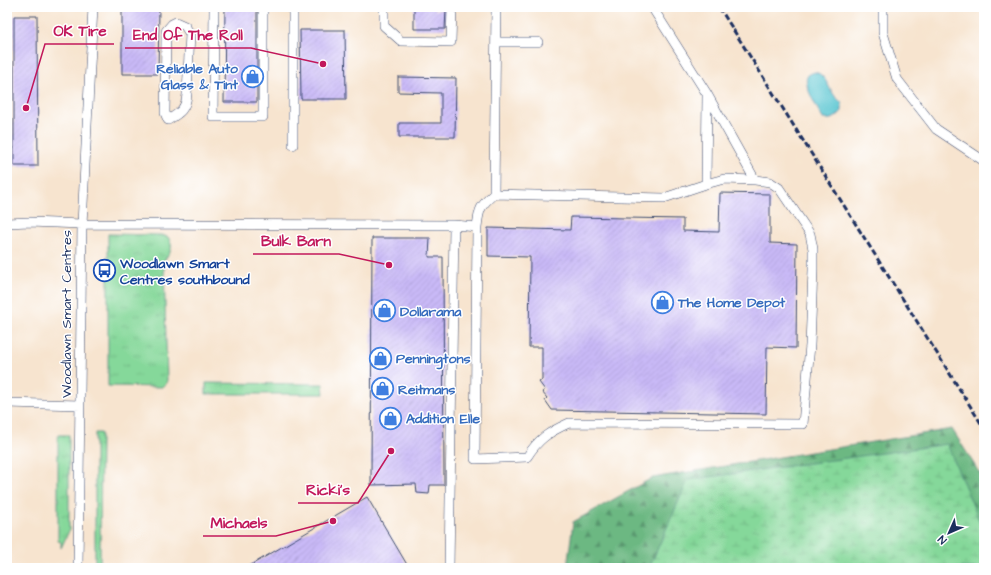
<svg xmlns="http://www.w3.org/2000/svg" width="991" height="575" font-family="'Architects Daughter',sans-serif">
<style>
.grass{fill:url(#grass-tufts);stroke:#50847c}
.forest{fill:url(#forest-firs);stroke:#447470}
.wetland{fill:url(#wetland-marsh);stroke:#50847c}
.water{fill:#5ac6d1;stroke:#3a7a98}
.building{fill:url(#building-hatch)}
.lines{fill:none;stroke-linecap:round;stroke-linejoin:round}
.service-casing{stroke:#3c4a6f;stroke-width:10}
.service{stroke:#fff;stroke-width:9}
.rail{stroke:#1b2f5e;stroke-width:3;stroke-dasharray:6 3;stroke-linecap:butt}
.labels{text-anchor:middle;stroke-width:3;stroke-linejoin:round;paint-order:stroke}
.shop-label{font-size:14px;font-weight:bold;fill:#366cbe;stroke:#fff;text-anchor:start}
.transit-label{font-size:14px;font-weight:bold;fill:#164399;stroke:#fff;text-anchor:start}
.street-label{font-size:14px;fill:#1b2f5e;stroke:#fff}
.leader{fill:none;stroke:#c2185b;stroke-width:1.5}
.callout-dot{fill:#c2185b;stroke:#fff;stroke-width:1.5}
.callout-label{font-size:15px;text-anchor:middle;font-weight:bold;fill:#c2185b;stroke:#fff;stroke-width:3;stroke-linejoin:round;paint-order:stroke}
</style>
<defs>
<pattern id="grass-tufts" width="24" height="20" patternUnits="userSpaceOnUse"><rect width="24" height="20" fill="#85d89a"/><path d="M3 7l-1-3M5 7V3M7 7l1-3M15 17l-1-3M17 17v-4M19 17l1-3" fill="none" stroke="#72ba87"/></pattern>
<pattern id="forest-firs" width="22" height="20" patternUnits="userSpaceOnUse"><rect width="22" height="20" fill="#6cb882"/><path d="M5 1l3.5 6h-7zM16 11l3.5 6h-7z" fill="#58966e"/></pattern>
<pattern id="wetland-marsh" width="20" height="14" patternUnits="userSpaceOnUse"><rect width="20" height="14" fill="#85d89a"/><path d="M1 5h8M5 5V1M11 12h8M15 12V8" fill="none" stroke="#72ba87"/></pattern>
<pattern id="building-hatch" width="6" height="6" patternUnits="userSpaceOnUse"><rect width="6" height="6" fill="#c9b9f7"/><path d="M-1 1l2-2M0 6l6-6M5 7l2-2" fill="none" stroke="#ac9fd6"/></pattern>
</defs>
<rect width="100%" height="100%" fill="#fff"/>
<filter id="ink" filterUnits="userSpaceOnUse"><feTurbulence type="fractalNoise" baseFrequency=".025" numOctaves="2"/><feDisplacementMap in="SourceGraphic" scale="8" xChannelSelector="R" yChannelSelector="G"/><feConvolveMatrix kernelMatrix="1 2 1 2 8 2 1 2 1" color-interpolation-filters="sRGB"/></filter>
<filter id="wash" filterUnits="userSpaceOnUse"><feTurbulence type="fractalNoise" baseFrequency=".012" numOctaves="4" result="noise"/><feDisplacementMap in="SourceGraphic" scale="16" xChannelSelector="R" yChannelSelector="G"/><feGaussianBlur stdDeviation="0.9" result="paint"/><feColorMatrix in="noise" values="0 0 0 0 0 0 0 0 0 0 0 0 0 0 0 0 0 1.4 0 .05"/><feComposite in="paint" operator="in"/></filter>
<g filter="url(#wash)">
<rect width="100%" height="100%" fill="#f7e4cf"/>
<path class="grass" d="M108 234 161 235 168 237C175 248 170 251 164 261L167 382 162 387 108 386Z
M206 383 323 384 324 394H206Z
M95 433H101L100 568H95Z
M58 435H69V531L61 548V542L58 541Z"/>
<path class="forest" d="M952 429 984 480V568H567L573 522 652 478Z"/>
<path class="wetland" d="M947 444 984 532V568H649L688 480Z"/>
<path class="water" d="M815 72 820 74 824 78 834 95 842 103V111C836 118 833 120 823 119 819 111 803 85 807 77 808 74 812 73 815 72Z"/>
<g id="blocks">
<path class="building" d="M122 7H159L158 74H122Z
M225 7H257V102H224Z
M414 7H435V10L446 9 445 29H414Z
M14 16H37L38 166H14Z
M300 30H345L346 99H301Z
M398 77 456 78 455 137H399V123H441V93L398 92Z
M720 193 770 194V243L797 244 796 348 767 347 766 414 552 410 545 400 547 398 542 392 545 390 539 382 542 380V347H529L530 257 488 256V228L570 230 571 217 683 219V231L719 232Z
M372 238H430L429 257H443L444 485H430L429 494 417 493 416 484 371 485Z
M367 497 409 568H246Z"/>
</g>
</g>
<g filter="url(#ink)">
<use href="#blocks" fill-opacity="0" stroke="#3c4a6f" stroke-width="1"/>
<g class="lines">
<defs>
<path id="service" d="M214 7 213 117H263V7
M293 7V145
M384 7V26L401 41 451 42 452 7
M652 7 707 94 755 180
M883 7V33L897 79 936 129 984 161
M176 22 185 26 190 34 187 94C186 109 180 113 168 120L165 113 166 31 172 24Z
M496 42H538
M724 179 755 180 770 182 779 188 810 234 813 249V270L810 345 803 424 569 423C549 432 538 439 527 457L475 459 477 227C479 209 480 206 494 194L664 198 706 184Z
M706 184 707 96
M494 194 496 7
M7 223 29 222 82 224 454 225 477 227
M7 403 80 405
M78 568 82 224 93 7
M449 568 454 225"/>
</defs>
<use href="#service" class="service-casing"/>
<use href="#service" class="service"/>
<path class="rail" d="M719 7 984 428"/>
</g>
</g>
<defs>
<symbol id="shop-ring" viewBox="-11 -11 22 22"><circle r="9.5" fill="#fff" stroke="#3f7fe0" stroke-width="1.5"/><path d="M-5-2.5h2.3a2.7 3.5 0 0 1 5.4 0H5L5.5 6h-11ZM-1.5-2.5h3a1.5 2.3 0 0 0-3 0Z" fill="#3f7fe0"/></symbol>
<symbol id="bus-ring" viewBox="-11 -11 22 22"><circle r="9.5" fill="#fff" stroke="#1a4fb4" stroke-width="1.5"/><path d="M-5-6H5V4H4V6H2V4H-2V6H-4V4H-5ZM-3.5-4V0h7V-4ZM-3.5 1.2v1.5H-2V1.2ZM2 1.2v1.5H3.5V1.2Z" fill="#1a4fb4"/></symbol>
</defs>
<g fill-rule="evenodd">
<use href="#shop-ring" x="240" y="64" width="25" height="25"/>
<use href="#bus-ring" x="92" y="258" width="25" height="25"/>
<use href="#shop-ring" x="650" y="290" width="25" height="25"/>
<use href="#shop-ring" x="372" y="298" width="25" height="25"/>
<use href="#shop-ring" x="368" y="346" width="25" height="25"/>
<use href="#shop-ring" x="370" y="376" width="25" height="25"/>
<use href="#shop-ring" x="378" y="406" width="25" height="25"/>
</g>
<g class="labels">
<g class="shop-label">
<text x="238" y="73" text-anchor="end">Reliable Auto<tspan x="238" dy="16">Glass &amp; Tint</tspan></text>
<text x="678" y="307">The Home Depot</text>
<text x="400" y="316">Dollarama</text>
<text x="396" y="363">Penningtons</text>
<text x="398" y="394">Reitmans</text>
<text x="406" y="423">Addition Elle</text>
</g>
<g class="transit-label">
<text x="120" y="268">Woodlawn Smart<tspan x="120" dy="16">Centres southbound</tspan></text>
</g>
<g class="street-label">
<text transform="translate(66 314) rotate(-90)" y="5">Woodlawn Smart Centres</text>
</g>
</g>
<path class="leader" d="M26 108L45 44H114M323 64L251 48H125M389 265L339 254H253M391 451L358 503H298M333 521L276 536H203"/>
<g class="callout-dot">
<circle cx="26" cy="108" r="4"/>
<circle cx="323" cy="64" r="4"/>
<circle cx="389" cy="265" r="4"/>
<circle cx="391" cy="451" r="4"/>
<circle cx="333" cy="521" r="4"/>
</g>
<g class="callout-label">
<text x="80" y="36">OK Tire</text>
<text x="188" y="40">End Of The Roll</text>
<text x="296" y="246">Bulk Barn</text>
<text x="328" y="495">Ricki's</text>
<text x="239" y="528">Michaels</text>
</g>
<rect width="991" height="575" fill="none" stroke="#fff" stroke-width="24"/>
<g transform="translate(949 533) rotate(225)" stroke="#ffffff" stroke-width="3" paint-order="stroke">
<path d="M0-3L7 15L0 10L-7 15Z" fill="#1b2f5e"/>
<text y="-6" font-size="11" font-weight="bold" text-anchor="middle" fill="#1b2f5e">N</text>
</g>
</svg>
